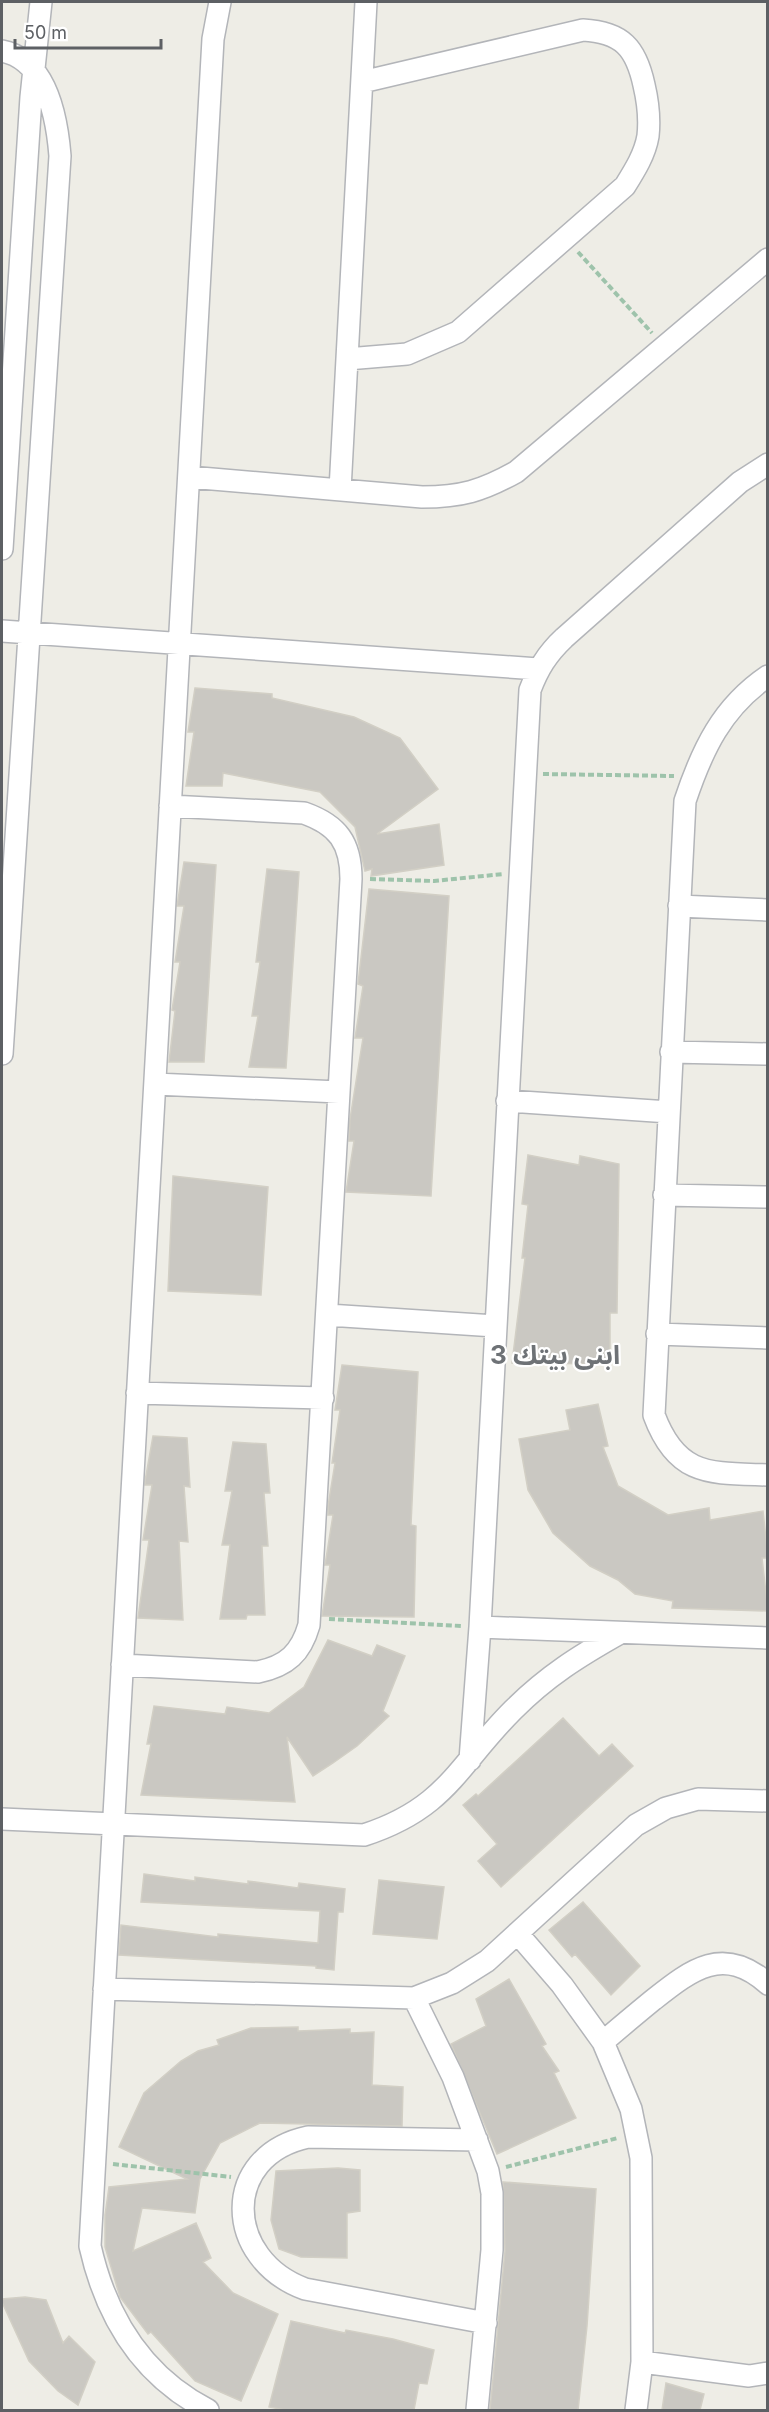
<svg xmlns="http://www.w3.org/2000/svg" width="769" height="2412" font-family="Inter,'Noto Sans Arabic',sans-serif">
<style>
.building{fill:#cac8c2;stroke:#d2cfc5;stroke-width:1.5}
.lines{fill:none;stroke-linecap:round;stroke-linejoin:round}
.minor-casing{stroke:#b3b5b9;stroke-width:24}
.path{stroke:#9ec3ab;stroke-width:4;stroke-dasharray:6 3;stroke-linecap:butt}
.minor{stroke:#fff;stroke-width:21}
.labels{text-anchor:middle;stroke-width:4.5;stroke-linejoin:round;paint-order:stroke}
.district-label{font-size:26px;font-weight:bold;fill:#6e7276;stroke:#fff}
</style>
<rect width="100%" height="100%" fill="#eeede6"/>
<path class="building" d="M195 688 272 694V698L354 717 400 738 438 789 377 834 439 824 444 865 371 876 372 869 365 871 355 827 320 792 223 773 222 786H186L194 732H188Z
M184 862 216 865 204 1062H169L175 1011 172 1010 180 962H175L184 906H177Z
M267 869 299 872 286 1068 249 1067 258 1016H252L260 962H256Z
M369 889 449 896 431 1196 346 1192 354 1141H349L350 1119 363 1038H355L363 986 358 984Z
M528 1155 579 1165 580 1156 619 1164 617 1313H610V1364L512 1363 525 1258H522L528 1205 522 1204Z
M173 1176 268 1187 261 1295 168 1291Z
M342 1365 418 1372 411 1525 416 1526 414 1617 322 1616 330 1565H325L333 1515H328V1506L335 1463H332L340 1410H335Z
M598 1404 608 1446 603 1447 618 1486 668 1515 709 1508 710 1520 763 1511 768 1558H762L768 1611 672 1608 673 1601 635 1594 618 1580 590 1566 553 1533 528 1490 519 1439 570 1430 566 1410Z
M153 1436 187 1438 190 1487 184 1486 188 1542 179 1541 183 1620 138 1618 149 1540H143L152 1485H145V1481Z
M233 1442 266 1444 270 1493H264L268 1546H262L265 1615H247L246 1619H220L230 1545H222L232 1491H225Z
M328 1640 372 1656 377 1645 405 1656 383 1711 389 1716 357 1746 333 1763 313 1776 287 1737 295 1802 141 1795 151 1744H147L154 1706 225 1714 227 1707 269 1713 304 1687Z
M563 1718 599 1756 612 1744 633 1766 501 1887 478 1861 497 1844 463 1805 476 1794 478 1796Z
M144 1874 195 1881V1877L248 1884V1881L298 1888 299 1883 345 1889 343 1912H338L334 1970 316 1968V1966L119 1955 121 1925 218 1937V1934L318 1943 320 1911 141 1902Z
M379 1880 444 1887 437 1939 373 1934Z
M583 1902 640 1966 611 1995 575 1954 572 1957 549 1930Z
M509 1979 546 2044 542 2046 559 2071 554 2073 576 2118 497 2154 451 2044 486 2026 476 1999Z
M298 2027V2031L350 2029V2033L374 2032 372 2085 403 2087 402 2126 260 2123 220 2143 200 2179 195 2213 142 2208 133 2251 196 2223 211 2258 203 2262 233 2293 278 2314 241 2401 195 2381 151 2332 148 2334 120 2297 105 2247V2215L109 2187 187 2179 119 2147 144 2093 181 2061 198 2051 219 2045 217 2040 251 2028Z
M338 2168 360 2170V2211L347 2213V2258L301 2257 279 2249 271 2220 276 2171Z
M503 2182 596 2189 587 2326 578 2410H490L505 2251Z
M25 2297 46 2300 63 2343 69 2336 95 2362 78 2405 58 2391 29 2361 2 2302V2299Z
M291 2321 345 2333 346 2330 393 2339 434 2350 427 2384 419 2383 414 2410H285L269 2407Z
M666 2383 704 2394 700 2410H662Z"/>
<g class="lines">
<defs>
<path id="minor" d="M2 51C47 60 57 118 60 156L2 1054
M347 359 407 354 458 332 625 186C635 170 645 154 648 136 650 118 648 102 644 85 636 48 622 32 583 30L362 82
M189 477 422 497C461 497 482 491 516 472L768 259
M340 490 366 2
M2 549 31 97 41 2
M2 631 538 669
M768 676C722 707 702 750 685 801L654 1415C677 1477 710 1473 768 1475
M679 906 768 910
M671 1052 768 1054
M155 1084 339 1092
M507 1101 669 1112
M664 1195 768 1197
M328 1315 495 1326
M657 1334 768 1338
M137 1393 323 1398
M480 1627 768 1638
M122 1665 258 1672C287 1666 301 1653 309 1625L351 879C351 843 338 825 304 813L170 806
M470 1760 480 1627 530 690C538 669 547 654 564 638L740 482 768 464
M2 1819 364 1835C447 1808 457 1766 513 1710 547 1676 579 1656 620 1633
M518 1934 562 1985 603 2042 631 2109 641 2158 642 2362 636 2410
M104 1989 414 1998 452 1983 487 1961 636 1825 666 1808 698 1799 768 1801
M414 1998 453 2077 488 2171 492 2193V2250L477 2410
M603 2042C619 2028 636 2014 653 2000 691 1970 723 1944 768 1984
M477 2140 308 2137C220 2156 224 2259 305 2289L486 2323
M642 2362 749 2376 768 2373
M208 2410C142 2376 106 2317 90 2246L213 39 220 2"/>
</defs>
<use href="#minor" class="minor-casing"/>
<path class="path" d="M578 252 652 333
M543 774 674 776
M370 879 434 881 503 874
M329 1619 462 1626
M113 2164 231 2177
M506 2167 618 2138"/>
<use href="#minor" class="minor"/>
</g>
<g class="labels">
<g class="district-label">
<text x="555" y="1364">ابنى بيتك 3</text>
</g>
</g>
<rect width="769" height="2412" fill="none" stroke="#5d6064" stroke-width="6"/>
<path d="M15 39v9h146v-9" fill="none" stroke="#5d6064" stroke-width="3"/>
<text x="24" y="39" font-size="18" fill="#5d6064" stroke="#ffffff" stroke-width="4.5" paint-order="stroke">50 m</text>
</svg>
